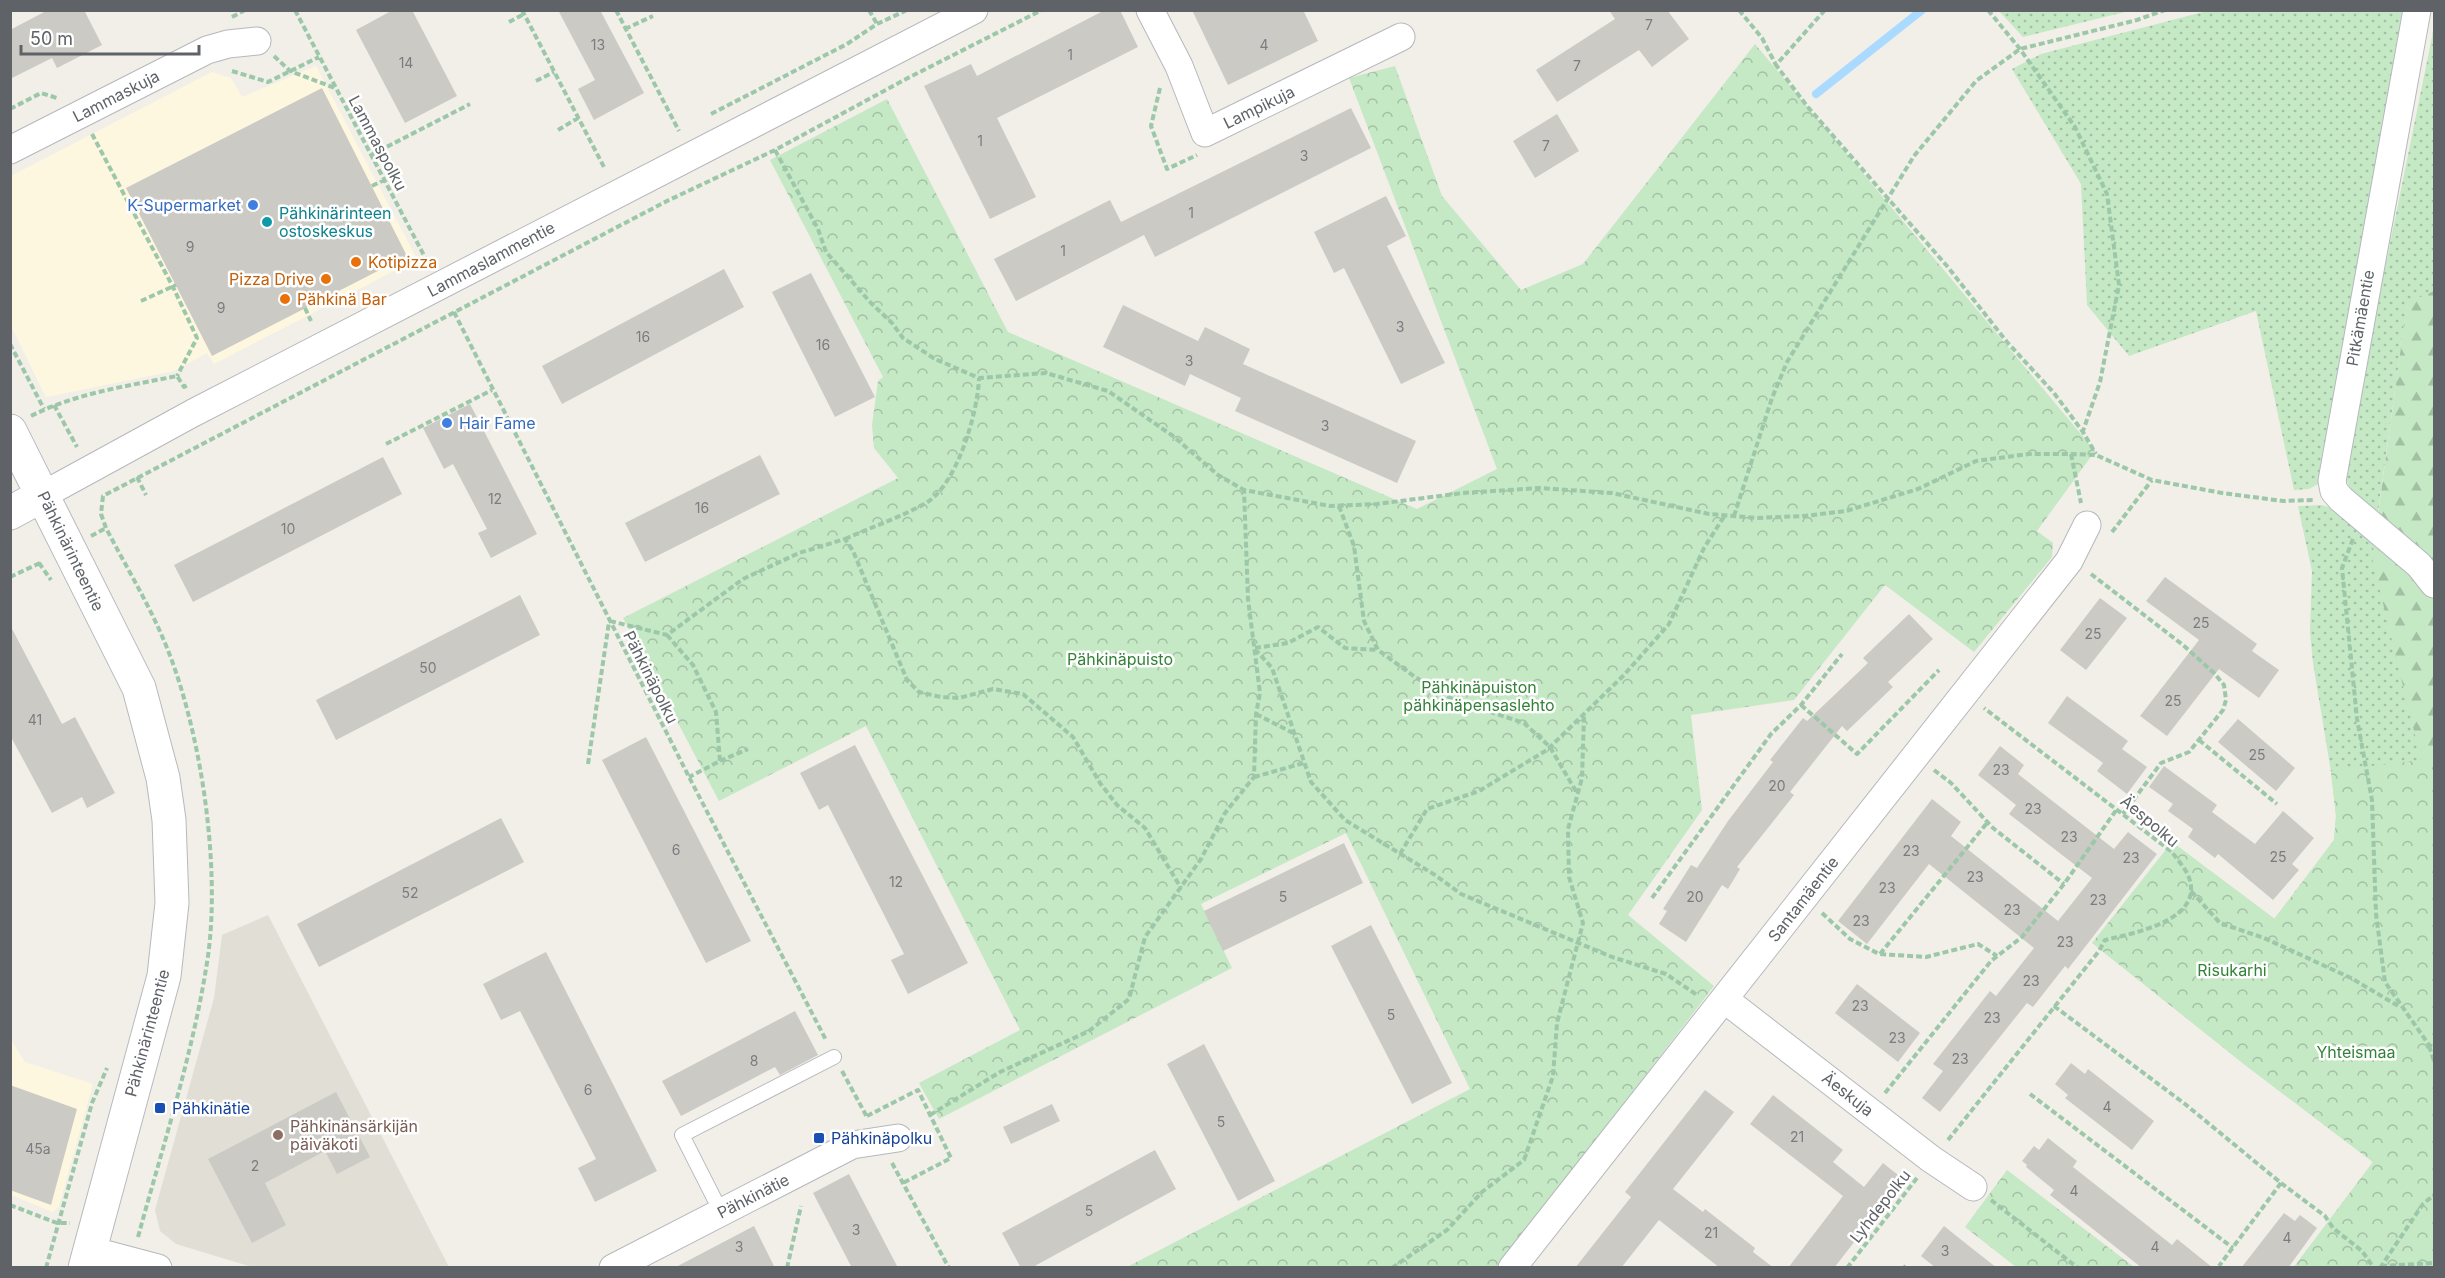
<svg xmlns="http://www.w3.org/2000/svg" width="2445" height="1278" font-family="Inter,sans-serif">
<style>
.commercial{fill:#fef7e0}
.education{fill:#e1ded6}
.grass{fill:url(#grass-dots)}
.forest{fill:url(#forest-firs)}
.park{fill:url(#park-crowns)}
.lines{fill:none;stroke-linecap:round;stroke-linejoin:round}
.stream{stroke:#aadaff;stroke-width:8}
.building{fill:#cccac5}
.lane-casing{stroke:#b5b8bc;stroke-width:16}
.street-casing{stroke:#b5b8bc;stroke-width:29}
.secondary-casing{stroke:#b6babf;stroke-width:35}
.path{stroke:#9cc7a9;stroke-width:4;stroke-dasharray:6 3;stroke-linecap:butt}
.lane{stroke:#fff;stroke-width:14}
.street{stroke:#fff;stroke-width:27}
.secondary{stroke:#fff;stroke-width:33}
.shop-dot{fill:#3f7fe0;stroke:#fff;stroke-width:2}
.culture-dot{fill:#0f9aa8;stroke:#fff;stroke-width:2}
.food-dot{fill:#e8710a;stroke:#fff;stroke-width:2}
.transit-dot{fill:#1a4fb4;stroke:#fff;stroke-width:2}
.education-dot{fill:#8d6e63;stroke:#fff;stroke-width:2}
.labels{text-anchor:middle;stroke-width:5;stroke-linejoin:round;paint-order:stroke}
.number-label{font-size:14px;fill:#7a7d7f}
.street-label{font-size:16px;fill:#5f6368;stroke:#fff}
.shop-label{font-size:16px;fill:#366cbe;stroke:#fff;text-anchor:end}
.culture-label{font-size:16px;fill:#0d838f;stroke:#fff;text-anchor:start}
.food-label{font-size:16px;fill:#c56008;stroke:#fff;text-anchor:start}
.park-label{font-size:16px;fill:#348238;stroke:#fff}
.transit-label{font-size:16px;fill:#164399;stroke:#fff;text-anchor:start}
.education-label{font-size:16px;fill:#785e54;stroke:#fff;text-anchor:start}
</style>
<defs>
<pattern id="grass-dots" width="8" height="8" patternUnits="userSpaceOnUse" patternTransform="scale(1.5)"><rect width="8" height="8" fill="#c5e8c5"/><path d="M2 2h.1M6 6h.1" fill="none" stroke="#a3c0a4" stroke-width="1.8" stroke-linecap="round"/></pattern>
<pattern id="forest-firs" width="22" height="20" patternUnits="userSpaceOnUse" patternTransform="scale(1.5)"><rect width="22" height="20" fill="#c5e8c5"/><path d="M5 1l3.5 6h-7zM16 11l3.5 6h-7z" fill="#a3c0a4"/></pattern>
<pattern id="park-crowns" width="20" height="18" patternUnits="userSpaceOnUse" patternTransform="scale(1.5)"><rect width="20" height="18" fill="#c5e8c5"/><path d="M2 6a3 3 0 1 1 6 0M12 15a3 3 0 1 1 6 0" fill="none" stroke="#a3c0a4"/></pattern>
</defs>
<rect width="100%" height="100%" fill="#f1efe8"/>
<path class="commercial" d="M316 66 417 259 214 364 207 353 174 371 46 397 11 326V176L212 72 231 78 242 97Z
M10 1038 25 1062 93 1084 59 1206 53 1212 11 1195Z"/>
<path class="education" d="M268 915 449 1267H252L176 1244 160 1231 155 1210 214 998 222 935Z"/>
<path class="grass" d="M1999 11H1998H2129L2023 37Z
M2207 11H2405L2364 245 2318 484 2309 489 2294 490 2256 311 2129 356 2087 305 2081 184 2012 69 2041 54Z
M2434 27V291L2407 304 2378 512 2351 494 2344 470Z
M2322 505 2341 511 2375 535 2421 760 2434 771V1186L2294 1267 2373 1162 2249 1068 2106 954 2116 947 2172 842 2274 919 2334 840 2336 816 2331 772 2313 663 2310 632 2312 571 2298 506Z"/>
<path class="forest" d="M2434 291V771L2421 760 2372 558 2407 303Z"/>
<path class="park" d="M1755 44 2095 451 2037 531 2053 543 2052 557 1974 652 1885 585 1794 700 1691 715 1702 810 1628 915 1714 986 1498 1267H1127L1470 1089 1346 833 1201 904 1232 968 939 1119 919 1083 1020 1030 866 726 719 801 623 618 898 478 874 448 872 425 878 381 883 377 770 160 887 99 1008 332 1417 509 1497 469 1349 78 1395 66 1442 196 1521 290 1583 264Z
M2421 760 2434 771V1267H2294L2373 1162 2249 1068 2092 943 2172 842 2275 919 2334 840 2336 816 2331 771Z
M2007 1170 2134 1267H2016L1965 1227Z"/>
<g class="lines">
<path class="stream" d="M1816 94 1922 10"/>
</g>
<path class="building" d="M48 10H84L102 45 57 68 52 58 10 79V30Z
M393 10H412L457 96 405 123 356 30Z
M558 10H600L644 93 594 120 578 89 595 80Z
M1105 10H1120L1138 47 997 118 1036 197 990 219 924 86 971 64 977 76Z
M1192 10H1303L1318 41 1228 85Z
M1609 10H1667L1689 39 1652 67 1639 50 1557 102 1536 70 1615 19Z
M322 88 407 256 212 356 126 188Z
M1351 108 1371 148 1155 257 1144 235 1016 301 994 259 1110 200 1121 222Z
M1557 114 1579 151 1535 178 1513 141Z
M1386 196 1406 236 1387 246 1445 363 1401 384 1344 268 1334 273 1314 232Z
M724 269 744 307 562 404 542 366Z
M811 273 875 397 835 417 772 292Z
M1123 305 1198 341 1205 327 1250 349 1243 364 1416 441 1397 483 1235 411 1241 398 1190 374 1185 386 1103 347Z
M470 404 537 534 491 558 478 533 487 529 453 464 444 469 423 428Z
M760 455 780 494 645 562 625 523Z
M383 457 402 494 193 602 174 565Z
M2165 577 2257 644 2252 651 2279 670 2259 698 2219 669 2167 736 2140 716 2199 640 2146 601Z
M520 595 540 635 336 740 316 700Z
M2100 598 2127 618 2086 670 2060 650Z
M1909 614 1933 639 1888 682 1893 687 1847 731 1842 726 1790 792 1794 795 1737 867 1740 869 1728 889 1722 885 1686 942 1659 924 1667 911 1663 909 1691 865 1697 868 1728 821 1773 762 1770 760 1803 718 1807 721 1868 663 1863 658Z
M10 625 62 724 75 717 115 793 87 808 82 797 52 813 10 735Z
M2067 696 2128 741 2122 749 2147 767 2127 794 2097 771 2103 763 2048 723Z
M2238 719 2295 768 2276 791 2218 742Z
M646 737 751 941 706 963 602 760Z
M855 745 968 963 908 994 891 960 904 954 828 805 819 810 800 773Z
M2000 746 2024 765 2018 774 2114 849 2128 832 2157 854 2068 969 2065 966 2033 1007 2027 1003 1940 1112 1922 1098 1943 1071 1933 1064 1990 991 1996 996 2034 948 1929 864 1867 944 1838 921 1932 799 1961 822 1951 836 2058 921 2092 878 2009 814 2016 805 1978 775Z
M2164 766 2217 805 2212 812 2255 844 2283 811 2314 838 2292 864 2299 870 2273 900 2218 854 2215 858 2188 837 2193 829 2168 811 2173 804 2149 787Z
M501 818 524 862 319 967 297 924Z
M1344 843 1363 883 1223 951 1204 911Z
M1371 925 1452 1083 1412 1104 1331 946Z
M546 952 657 1171 595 1202 578 1168 596 1159 520 1011 501 1020 483 984Z
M1857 984 1920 1033 1898 1062 1835 1013Z
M795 1011 818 1055 780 1075 775 1067 681 1116 662 1081Z
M1204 1044 1275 1181 1238 1201 1167 1064Z
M2071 1063 2085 1074 2088 1069 2154 1121 2132 1150 2065 1098 2068 1095 2055 1084Z
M10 1085 77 1109 51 1205 10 1190Z
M1705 1090 1734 1112 1673 1189 1703 1212 1705 1209 1755 1248 1753 1252 1774 1268H1720L1659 1220 1621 1268H1575L1631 1197 1625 1192Z
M336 1092 370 1157 337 1174 325 1151 265 1183 286 1225 252 1243 208 1159Z
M1773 1095 1843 1150 1833 1162 1864 1187 1883 1163 1903 1179 1834 1268H1788L1843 1196 1750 1124Z
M1052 1104 1060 1121 1011 1144 1003 1127Z
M2048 1138 2077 1161 2073 1167 2148 1226 2172 1245 2177 1239 2213 1268H2142L2108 1241 2050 1195 2054 1190 2026 1167 2027 1165 2022 1161 2034 1146 2039 1150Z
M1155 1150 1176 1189 1031 1268H1021L1002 1233Z
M849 1174 898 1268H852L813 1193Z
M2284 1213 2295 1221 2300 1215 2317 1228 2288 1268H2241Z
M754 1226 775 1268H674Z
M1944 1226 1969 1246 1997 1268H1936L1921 1256Z"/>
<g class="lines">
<defs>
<path id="lane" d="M721 1212 682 1135 834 1057"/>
<path id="street" d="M1150 10 1179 66 1205 133 1401 37
M2417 10 2332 481 2334 491 2341 499 2419 565 2434 584
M10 150 207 50 228 44 257 41
M43 495 193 413 974 10
M1724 999 1931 1159 1973 1187
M90 1250 158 1268
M613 1268 852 1145 898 1138
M1512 1268 2069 561 2087 525"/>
<path id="secondary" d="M10 431 139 688 163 778 169 820 172 903 164 976 85 1268
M10 513 43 495"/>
</defs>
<use href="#lane" class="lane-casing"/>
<use href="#street" class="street-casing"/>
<use href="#secondary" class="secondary-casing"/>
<path class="path" d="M295 10 428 263
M522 10 605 169
M616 10 679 131
M869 10 877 24
M1739 10 1762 38 1776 65
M1825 10 1776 65 1807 106 1947 266 2007 342 2054 393 2083 432 2096 454
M1988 10 2020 49 2075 127 2107 194 2119 285 2100 382 2083 431
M232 17 245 10
M509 22 524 14
M625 29 653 16
M274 56 290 71 335 88
M232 71 268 82 319 57
M536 81 554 72
M1160 88 1151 126 1167 169 1197 155
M10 109 41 93 57 98
M711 114 847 44 877 24 907 10
M558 130 578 118
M92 134 173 287 197 338 177 376
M775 150 818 229 826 252 871 303 892 323 903 338 935 359 979 378 1046 373 1108 391 1173 436 1218 475 1244 490
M371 155 470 104
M372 186 384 180
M141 301 176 285
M305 308 311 321
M454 312 689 777 826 1040
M10 344 44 409
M54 405 77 447
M31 416C76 393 128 386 177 376L184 387 188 385
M386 444 492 390
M2071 454 2081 503
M137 477 146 495
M1339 506 1354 546 1364 621 1378 650 1415 677 1454 700 1524 723 1550 747 1577 793
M1734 516 1772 398 1787 362 1914 156 1976 81 2020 49 2137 20 2165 10
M2112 532 2152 480
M91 536 106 528
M845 539C872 527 901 517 926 503 957 485 978 412 979 378
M2353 539 2342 568 2357 719 2372 800 2376 914 2385 982 2429 1045 2434 1047
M39 563 51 580
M2091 574 2183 645 2214 673 2224 685 2226 700 2223 710 2189 752 2161 763 2123 814
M10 577 40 563
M610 621 667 635 743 579 799 553 845 539 853 551 907 680 919 692 941 697 959 698 993 689 1023 694 1073 737 1100 783 1117 805 1145 828 1181 888
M667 635 693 665 716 712 720 761 689 777
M1255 648 1288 643 1318 627 1345 648 1378 650
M1255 649 1272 668 1311 782 1345 820 1435 875 1461 894 1612 957 1666 974 1697 995
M1801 705 1857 754 1939 670
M1256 714 1293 733
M2199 740 2277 804
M720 761 748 749
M588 764 609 622
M1934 770 1951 783 1993 828 2064 884
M1254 777 1304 763
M1400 854 1427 809 1479 791 1547 750 1624 675 1669 624 1704 548 1725 515
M2191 891 2220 923 2264 938 2351 978 2400 1007
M1652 898 1771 734 1801 705 1842 654
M1822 913 1850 939 1879 954 1926 957 1978 944 1997 956
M1880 954 1987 823
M2054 1006 2185 1104 2281 1183 2219 1266
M2429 1046 2434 1061
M842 1071 867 1117
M1885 1093 1991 961 2022 937 2064 884 2117 809
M2030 1094 2233 1248
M930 1115 1000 1072 1089 1031 1129 999 1145 937 1201 859 1225 813 1254 777 1256 714 1260 693 1248 599 1244 490 1330 506 1377 504 1463 493 1540 488 1612 493 1709 514 1756 518 1804 516 1846 511 1918 489 1976 461 2029 454H2071L2096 455 2152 480 2222 493 2283 501 2313 500
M867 1116 918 1090 951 1158 903 1183
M1948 1140 2099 951 2105 940C2134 933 2207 920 2188 875 2184 867 2177 859 2172 852L1984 708
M892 1163 949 1268
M2281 1183 2325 1216 2333 1228 2362 1251 2374 1268
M1991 1200 2078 1268
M10 1205 57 1223H70
M138 1237C163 1145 194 1051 208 956 221 863 200 722 162 636 146 599 124 563 106 528L101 514 103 496 667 201 775 150 906 79 1042 10
M1903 1266 1905 1268
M2381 1266 2434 1263
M46 1268 92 1103 107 1068
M787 1268 801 1206
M1392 1268 1447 1230 1482 1192 1524 1160 1553 1076 1557 1023 1583 923 1569 877 1568 829 1582 778 1584 716
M1847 1268 1917 1178
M2380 1268 2423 1204 2434 1195"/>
<use href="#lane" class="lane"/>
<use href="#street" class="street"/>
<use href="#secondary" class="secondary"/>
</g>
<g class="shop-dot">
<circle cx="253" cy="205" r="6"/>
<circle cx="447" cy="423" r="6"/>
</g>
<circle class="culture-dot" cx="267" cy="222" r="6"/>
<g class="food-dot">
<circle cx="356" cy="262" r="6"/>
<circle cx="326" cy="279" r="6"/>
<circle cx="285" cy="299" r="6"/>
</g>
<g class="transit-dot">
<rect x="154" y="1102" width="12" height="12" rx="3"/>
<rect x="813" y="1132" width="12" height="12" rx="3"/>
</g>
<circle class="education-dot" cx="278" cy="1135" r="6"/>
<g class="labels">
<g class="number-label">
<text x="1649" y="30">7</text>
<text x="598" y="50">13</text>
<text x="1264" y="50">4</text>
<text x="1070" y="60">1</text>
<text x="406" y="68">14</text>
<text x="1577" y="71">7</text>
<text x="980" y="146">1</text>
<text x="1546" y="151">7</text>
<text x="1304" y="161">3</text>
<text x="1191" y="218">1</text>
<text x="190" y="252">9</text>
<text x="1063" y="256">1</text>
<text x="221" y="313">9</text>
<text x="1400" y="332">3</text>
<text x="643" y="342">16</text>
<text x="823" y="350">16</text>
<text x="1189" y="366">3</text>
<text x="1325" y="431">3</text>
<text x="495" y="504">12</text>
<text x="702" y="513">16</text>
<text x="288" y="534">10</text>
<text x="2201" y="628">25</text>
<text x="2093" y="639">25</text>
<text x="428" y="673">50</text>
<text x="2173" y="706">25</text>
<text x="35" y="725">41</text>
<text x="2257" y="760">25</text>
<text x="2001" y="775">23</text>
<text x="1777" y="791">20</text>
<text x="2033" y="814">23</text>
<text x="2069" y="842">23</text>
<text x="676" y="855">6</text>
<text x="1911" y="856">23</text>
<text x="2278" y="862">25</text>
<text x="2131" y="863">23</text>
<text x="1975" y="882">23</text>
<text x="896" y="887">12</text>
<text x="1887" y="893">23</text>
<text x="410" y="898">52</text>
<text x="1283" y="902">5</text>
<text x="1695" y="902">20</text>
<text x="2098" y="905">23</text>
<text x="2012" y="915">23</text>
<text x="1861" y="926">23</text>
<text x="2065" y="947">23</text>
<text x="2031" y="986">23</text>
<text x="1860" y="1011">23</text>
<text x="1391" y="1020">5</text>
<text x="1992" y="1023">23</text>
<text x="1897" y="1043">23</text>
<text x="1960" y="1064">23</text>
<text x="754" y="1066">8</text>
<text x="588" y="1095">6</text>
<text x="2107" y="1112">4</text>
<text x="1221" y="1127">5</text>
<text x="1797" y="1142">21</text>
<text x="38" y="1154">45a</text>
<text x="255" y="1171">2</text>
<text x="2074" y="1196">4</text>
<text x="1089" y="1216">5</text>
<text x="856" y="1235">3</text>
<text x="1711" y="1238">21</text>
<text x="2287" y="1243">4</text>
<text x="739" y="1252">3</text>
<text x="2155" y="1252">4</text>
<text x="1945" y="1256">3</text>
</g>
<g class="street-label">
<text transform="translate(116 96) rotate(-27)" y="6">Lammaskuja</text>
<text transform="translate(1259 107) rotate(-26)" y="6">Lampikuja</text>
<text transform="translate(378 143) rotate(62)" y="6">Lammaspolku</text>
<text transform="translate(491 259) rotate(-28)" y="6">Lammaslammentie</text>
<text transform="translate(2360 318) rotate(-80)" y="6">Pitkämäentie</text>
<text transform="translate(71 551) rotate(64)" y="6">Pähkinärinteentie</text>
<text transform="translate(651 677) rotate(63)" y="6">Pähkinäpolku</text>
<text transform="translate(2150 821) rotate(40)" y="6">Äespolku</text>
<text transform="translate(1803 899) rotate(-52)" y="6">Santamäentie</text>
<text transform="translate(147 1033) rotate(-75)" y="6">Pähkinärinteentie</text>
<text transform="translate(1848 1094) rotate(38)" y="6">Äeskuja</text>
<text transform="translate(753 1196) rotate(-27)" y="6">Pähkinätie</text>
<text transform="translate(1880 1206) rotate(-52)" y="6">Lyhdepolku</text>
</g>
<g class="shop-label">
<text x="241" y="211">K-Supermarket</text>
<text x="459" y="429" text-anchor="start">Hair Fame</text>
</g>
<g class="culture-label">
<text x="279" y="219">Pähkinärinteen<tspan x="279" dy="18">ostoskeskus</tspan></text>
</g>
<g class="food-label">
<text x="368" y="268">Kotipizza</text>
<text x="314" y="285" text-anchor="end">Pizza Drive</text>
<text x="297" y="305">Pähkinä Bar</text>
</g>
<g class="park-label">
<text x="1120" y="665">Pähkinäpuisto</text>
<text x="1479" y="693">Pähkinäpuiston<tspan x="1479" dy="18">pähkinäpensaslehto</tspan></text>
<text x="2232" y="976">Risukarhi</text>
<text x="2356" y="1058">Yhteismaa</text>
</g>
<g class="transit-label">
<text x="172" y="1114">Pähkinätie</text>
<text x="831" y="1144">Pähkinäpolku</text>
</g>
<g class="education-label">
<text x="290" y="1132">Pähkinänsärkijän<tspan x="290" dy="18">päiväkoti</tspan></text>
</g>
</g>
<rect width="2445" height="1278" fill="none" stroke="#5f6368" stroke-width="24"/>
<path d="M21 45v9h178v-9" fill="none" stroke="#5f6368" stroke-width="3"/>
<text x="30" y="45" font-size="18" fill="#5f6368" stroke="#ffffff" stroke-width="4.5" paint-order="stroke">50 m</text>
</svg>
